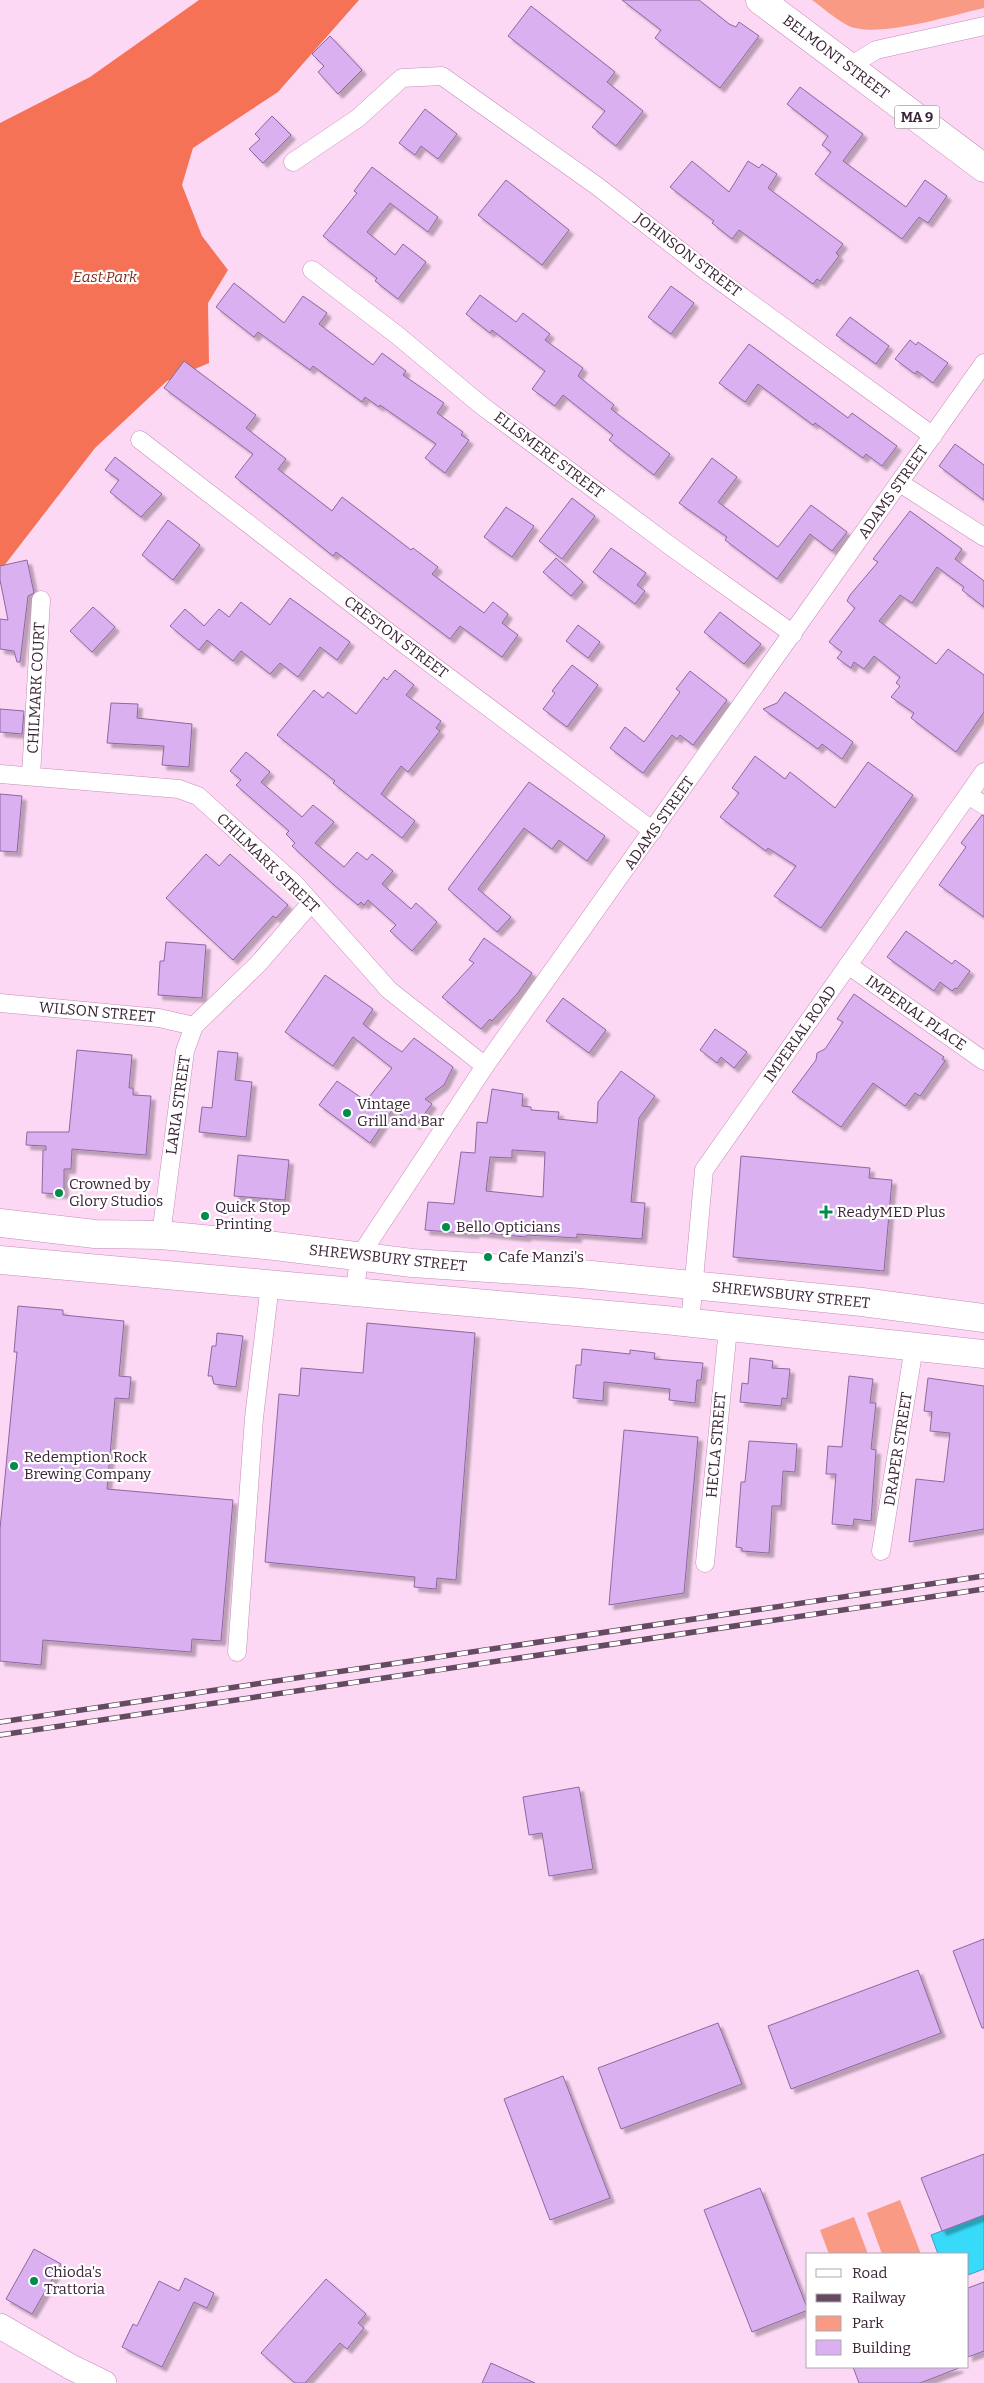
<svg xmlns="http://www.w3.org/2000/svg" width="984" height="2383" font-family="Bitter,serif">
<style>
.green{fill:#f99a85}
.forest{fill:#f57256}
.water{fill:#37daf8;stroke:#38a3be}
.building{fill:#dab0f1;stroke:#8d68a0;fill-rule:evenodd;filter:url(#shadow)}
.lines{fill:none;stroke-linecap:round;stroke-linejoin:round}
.minor-casing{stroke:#c58bba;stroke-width:19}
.secondary-casing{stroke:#c58bba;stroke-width:26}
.primary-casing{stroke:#c58bba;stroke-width:29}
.trunk-casing{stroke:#c58bba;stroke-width:29}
.minor{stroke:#fff;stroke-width:18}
.secondary{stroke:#fff;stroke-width:25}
.primary{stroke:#fff;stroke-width:28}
.trunk{stroke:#fff;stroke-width:28}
.rail-casing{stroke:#654b61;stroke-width:5.5}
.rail{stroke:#fff;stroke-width:4;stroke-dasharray:11;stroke-linecap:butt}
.poi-dot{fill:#008d4b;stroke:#fff;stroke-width:2}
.labels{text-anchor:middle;stroke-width:4.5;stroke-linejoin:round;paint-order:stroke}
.shield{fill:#fff;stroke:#766673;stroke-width:1}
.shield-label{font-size:14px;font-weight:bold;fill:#3b2437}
.street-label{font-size:15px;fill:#3b2437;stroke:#fff}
.park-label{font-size:15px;font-style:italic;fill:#7d2b1a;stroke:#fff}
.poi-label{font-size:15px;fill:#3b2437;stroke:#fff;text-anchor:start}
</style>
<defs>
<filter id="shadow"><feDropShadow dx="4.5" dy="4.5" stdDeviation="1" flood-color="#0004"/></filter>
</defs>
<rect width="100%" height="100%" fill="#fdd8f5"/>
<path class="green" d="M812 0H984V8C952 15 874 40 847 25 834 18 823 8 812 0Z
M900 2200 921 2254H882L867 2213Z
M854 2217 868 2254H829L820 2230Z"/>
<path class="forest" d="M199 0H359L278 92 193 148 182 185 202 236 228 270 208 303 209 363 167 381 95 448 0 571V123L90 77Z"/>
<path class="water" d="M984 2215V2269L968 2275V2254H938L931 2235Z"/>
<path class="building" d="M622 0H699L729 24 736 27 739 22 759 36 720 88 655 38 661 30Z
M531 6 615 72 607 82 643 111 616 146 592 127 605 111 508 36Z
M330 36 362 70 338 94 318 72 324 66 312 54Z
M800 87 863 134 843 161 906 207 925 180 947 196 928 223 919 217 902 239 815 174 831 152 822 145 828 136 787 104Z
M425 109 457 134 438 159 421 146 415 155 399 143Z
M272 116 291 135 263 163 249 149 260 139 255 134Z
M692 161 729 192 748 161 759 168 762 164 777 174 768 188 843 244 836 253 839 256 820 281 817 279 813 284 739 230 732 239 712 223 714 221 670 187Z
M372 167 438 217 428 232 390 203 367 232 395 255 403 244 426 262 398 299 375 281 377 278 323 236 357 193 354 191Z
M506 180 569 230 542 265 478 215Z
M234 283 284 323 303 296 327 313 319 324 373 365 382 353 406 371 403 375 444 403 437 413 463 432 461 435 469 440 445 473 425 458 436 444 380 405 379 407 365 397 362 402 313 366 310 370 258 332 254 337 216 307Z
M671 286 694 303 671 334 648 317Z
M480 295 516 322 523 313 550 334 545 340 583 368 578 376 614 405 611 409 670 454 654 475 609 440 613 435 563 395 555 406 532 389 545 371 492 330 490 333 466 314Z
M850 317 889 346 876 364 836 335Z
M910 340 916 345 918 342 948 363 933 383 917 371 915 374 895 359Z
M749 344 848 418 852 413 897 446 882 466 866 454 863 458 815 423 813 425 758 384 745 402 719 383Z
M184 361 256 415 246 428 286 459 278 469 332 511 342 497 411 550 413 548 438 567 432 574 484 613 493 602 508 614 502 623 518 635 502 657 460 626 450 639 336 552 333 556 235 477 253 454 164 388Z
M955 444 984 465V500L939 466Z
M115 457 162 494 141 517 110 492 119 480 105 470Z
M712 458 737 477 718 502 778 547 811 505 847 532 832 551 810 534 777 579 725 540 727 537 679 503Z
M572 498 595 516 562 559 539 541Z
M506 507 534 526 512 557 484 537Z
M910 511 962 549 955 559 984 581V607L962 590 964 587 937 567 912 603 900 595 879 621 936 664 948 649 984 675V712L956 752 911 718 914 713 891 697 900 686 896 683 900 677 874 656 864 669 854 662 851 668 837 658 842 652 829 642 855 608 847 601 850 595 878 562 873 559Z
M168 520 200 545 173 580 142 555Z
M611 548 646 573 637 585 645 591 635 604 593 572Z
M556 558 583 582 571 596 543 572Z
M27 560 34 593 28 596 20 662H17L14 651 0 649V619L8 620 0 580V566Z
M290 598 350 642 337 660 320 647 298 677 280 663 270 674 241 651 233 661 207 640 199 650 170 626 185 609 204 626 219 609 229 617 241 602 270 625Z
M93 607 115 627 92 652 70 631Z
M720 612 761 644 744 664 704 632Z
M578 625 600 642 588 658 566 641Z
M572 665 598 685 567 727 543 709 555 693 552 691Z
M395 670 414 685 406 695 441 721 436 728 440 731 408 772 401 766 381 794 415 821 402 838 333 783 335 781 277 735 314 690 323 698 328 692 356 714 384 677 387 680Z
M690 671 727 700 693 745 680 735 677 739 672 735 643 773 610 748 625 727 644 742 680 692 676 689Z
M785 692 853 742 842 759 822 744 818 749 763 709 777 703Z
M111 703 138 704 137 718 192 724 189 767 162 765 164 746 107 743Z
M0 709 24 711 22 734 0 732Z
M246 752 270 772 261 782 302 817 313 805 334 822 315 843 344 867 357 852 367 860 372 854 393 871 382 884 411 909 416 903 437 922 412 951 390 931 396 925 368 900 364 905 361 902 358 905 334 885 292 846 295 843 286 834 289 831 236 785 241 780 230 771Z
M755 756 785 779 790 772 835 808 868 762 913 795 821 928 774 896 796 866 768 848 766 851 720 817 739 793 732 788Z
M529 782 605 836 587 861 559 840 552 849 524 828 478 889 511 917 497 932 448 889Z
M0 794 22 796 17 852 0 851Z
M982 815 984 816V917L939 885 966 847 961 843Z
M206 854 219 866 230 854 288 905 276 918 273 916 233 960 166 898Z
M906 931 952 964 955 960 970 971 957 989 955 988 952 991 940 982 934 991 887 957Z
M484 938 532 973 517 994 492 1021 490 1019 481 1029 442 997 474 963 469 960Z
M166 942 206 945 202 998 158 995 160 961H164Z
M325 975 373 1009 363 1024 383 1039 402 1052 414 1038 453 1067 444 1085 425 1099 432 1104 416 1125 393 1109 370 1143 319 1105 337 1081 366 1101 392 1068 353 1037 333 1066 285 1032Z
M854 994 944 1057 942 1059 945 1061 920 1096 915 1093 905 1106 873 1083 841 1127 792 1092 816 1060 817 1053 825 1049 843 1022 837 1019Z
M563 998 606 1030 589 1053 546 1021Z
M715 1029 747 1052 734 1068 721 1057 717 1063 700 1050Z
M77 1050 132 1055 129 1088H133V1095L151 1096 146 1155 72 1149 71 1169H64V1194L42 1193 43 1150H46V1146L26 1145 27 1132H69Z
M218 1051 238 1053 235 1080 252 1082 246 1137 199 1132 202 1107 212 1108Z
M621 1071 655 1096 639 1118 631 1202 645 1203 642 1239 577 1234V1238L527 1235 526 1237 475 1232 474 1234 425 1230 428 1202 454 1204 461 1152 475 1153 477 1122 487 1123 492 1089 523 1094 522 1106 531 1107V1110L559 1112 558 1119 597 1123 598 1102ZM512 1150 545 1152 543 1197 486 1191 490 1157 512 1158Z
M238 1155 289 1160 285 1200 234 1196Z
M741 1156 870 1168 869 1178 892 1180 884 1271 733 1257Z
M18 1306 63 1310V1315L124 1321 119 1376 131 1377 129 1399 115 1398 107 1489 233 1500 221 1641 192 1639 191 1652 43 1640 41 1665 0 1661V1529L17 1352H14Z
M367 1323 475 1333 456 1580 437 1578 436 1589 414 1587 415 1577 265 1562 279 1394 299 1396 301 1368 363 1373Z
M217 1333 243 1336 236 1387 214 1384 212 1376H208L212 1346H216Z
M582 1349 630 1354V1350L655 1353 654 1359 703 1363 701 1380H697L695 1403 669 1400 670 1389 604 1382 603 1401 573 1398 576 1365H581Z
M750 1358 773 1361 772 1368 790 1369 787 1399 782 1398 781 1406 740 1402 742 1383 748 1384Z
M849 1376 873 1379 870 1403H876L871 1449 876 1450 871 1521 854 1519 853 1526 832 1524 836 1474H826L828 1446 842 1447Z
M928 1378 984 1386V1529L909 1542 916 1479 944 1482 950 1433 930 1431 932 1412 924 1411Z
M624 1430 698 1437 684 1593 609 1605Z
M749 1441 797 1444 795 1472 783 1471 781 1506H772L769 1553 742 1551V1548L736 1547 741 1482H745Z
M579 1787 593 1869 549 1876 542 1833 529 1835 523 1797Z
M984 1939V2028H982L953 1951Z
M918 1970 941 2033 791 2089 768 2026Z
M718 2023 742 2084 621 2129 598 2068Z
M563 2076 610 2198 550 2220 504 2099Z
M984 2154V2215L942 2231 921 2178Z
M760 2188 808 2310 752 2332 704 2210Z
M34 2249 61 2264 32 2314 6 2299Z
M185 2278 214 2293 207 2308 194 2302 162 2367 122 2347 133 2324 137 2326 159 2281 179 2291Z
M326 2279 366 2314 358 2323 364 2328 347 2349 340 2343 305 2383H295L261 2353Z
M984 2282V2351L968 2357V2288Z
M491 2363 535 2383H482Z
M853 2367H958L959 2368 920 2383H859Z"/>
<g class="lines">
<defs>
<path id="minor" d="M850 66 876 50 984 26
M293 162 358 118 402 78 442 76 597 186 701 267 933 436
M312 270 397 335 481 405 673 548 793 634
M140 440 387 631 653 831
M900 483 984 537
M0 774 179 789 198 796 295 884 389 990 485 1066
M31 776 41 600
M968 795 984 805
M848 965 984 1061
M0 1003 159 1018 194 1026
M161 1235 185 1051 194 1026 258 964 311 903
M355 1292 359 1257 485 1066 984 363
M690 1323 704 1170 984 772
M881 1551 914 1347
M705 1563 728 1328
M237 1652 254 1418 270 1284"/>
<path id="secondary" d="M0 2326 71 2367 104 2383"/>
<path id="primary" d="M0 1223 95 1234 161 1235 275 1246 412 1263 581 1274 862 1302 984 1318
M0 1260 665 1320 984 1354"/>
<path id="trunk" d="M760 0 984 168"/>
</defs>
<use href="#minor" class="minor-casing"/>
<use href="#secondary" class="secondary-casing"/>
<use href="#primary" class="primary-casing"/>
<use href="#trunk" class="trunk-casing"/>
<use href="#minor" class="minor"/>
<use href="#secondary" class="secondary"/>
<use href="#primary" class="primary"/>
<use href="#trunk" class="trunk"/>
<defs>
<path id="rail" d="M0 1722 984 1576
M0 1735 984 1589"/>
</defs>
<use href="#rail" class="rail-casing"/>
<use href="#rail" class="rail"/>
</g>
<g class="poi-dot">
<circle cx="347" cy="1113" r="5"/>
<circle cx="59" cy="1193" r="5"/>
<path d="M823.5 1204.5h5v5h5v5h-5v5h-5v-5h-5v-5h5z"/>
<circle cx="205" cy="1216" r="5"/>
<circle cx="446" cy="1227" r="5"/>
<circle cx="488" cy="1257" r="5"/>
<circle cx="14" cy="1466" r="5"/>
<circle cx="34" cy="2281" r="5"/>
</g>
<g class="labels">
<rect class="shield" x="894.5" y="105.5" width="45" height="23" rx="4"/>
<g class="shield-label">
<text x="917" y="122">MA 9</text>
</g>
<g class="street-label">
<text transform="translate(836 57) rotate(37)" y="5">BELMONT STREET</text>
<text transform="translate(688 255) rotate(37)" y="5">JOHNSON STREET</text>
<text transform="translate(549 455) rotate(37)" y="5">ELLSMERE STREET</text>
<text transform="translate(893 492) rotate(-55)" y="5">ADAMS STREET</text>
<text transform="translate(396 637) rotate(37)" y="5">CRESTON STREET</text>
<text transform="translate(36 688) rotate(-87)" y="5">CHILMARK COURT</text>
<text transform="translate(659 823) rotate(-55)" y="5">ADAMS STREET</text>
<text transform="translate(268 863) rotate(44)" y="5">CHILMARK STREET</text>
<text transform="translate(97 1012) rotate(5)" y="5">WILSON STREET</text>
<text transform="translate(916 1013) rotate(35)" y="5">IMPERIAL PLACE</text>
<text transform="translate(800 1034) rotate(-55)" y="5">IMPERIAL ROAD</text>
<text transform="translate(178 1105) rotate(-82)" y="5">LARIA STREET</text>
<text transform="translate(388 1258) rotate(6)" y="5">SHREWSBURY STREET</text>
<text transform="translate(791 1295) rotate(6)" y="5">SHREWSBURY STREET</text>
<text transform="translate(716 1445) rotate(-85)" y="5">HECLA STREET</text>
<text transform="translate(898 1449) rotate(-81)" y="5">DRAPER STREET</text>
</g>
<g class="park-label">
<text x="105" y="282">East Park</text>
</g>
<g class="poi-label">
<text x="357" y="1109">Vintage<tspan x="357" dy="17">Grill and Bar</tspan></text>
<text x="69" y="1189">Crowned by<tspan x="69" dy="17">Glory Studios</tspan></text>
<text x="215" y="1212">Quick Stop<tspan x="215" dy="17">Printing</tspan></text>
<text x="837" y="1217">ReadyMED Plus</text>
<text x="456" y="1232">Bello Opticians</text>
<text x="498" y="1262">Cafe Manzi's</text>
<text x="24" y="1462">Redemption Rock<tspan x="24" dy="17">Brewing Company</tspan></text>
<text x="44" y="2277">Chioda's<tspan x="44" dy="17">Trattoria</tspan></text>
</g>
</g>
<rect x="806" y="2253" width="162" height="115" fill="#ffffff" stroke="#b1a7af"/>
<rect x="816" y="2269" width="25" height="8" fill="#ffffff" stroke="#b1a7af"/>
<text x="852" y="2278" font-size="15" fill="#3b2437">Road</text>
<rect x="816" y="2294" width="25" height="8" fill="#654b61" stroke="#b1a7af"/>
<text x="852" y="2303" font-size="15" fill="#3b2437">Railway</text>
<rect x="816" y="2316" width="25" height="15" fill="#f99a85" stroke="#b1a7af"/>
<text x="852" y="2328" font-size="15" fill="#3b2437">Park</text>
<rect x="816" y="2340" width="25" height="15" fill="#dab0f1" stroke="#b1a7af"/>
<text x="852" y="2353" font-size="15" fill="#3b2437">Building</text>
</svg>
